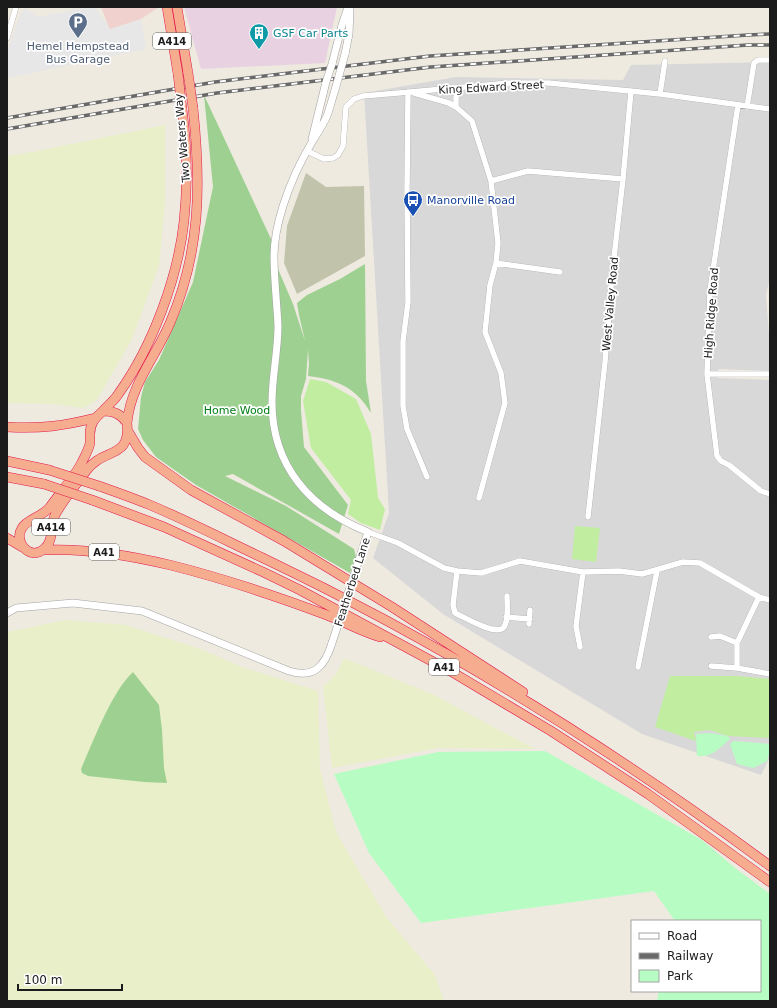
<svg xmlns="http://www.w3.org/2000/svg" width="777" height="1008" font-family="'DejaVu Sans',sans-serif">
<style>
.residential{fill:#d9d8d8}
.commercial{fill:#f1d1cd}
.industrial{fill:#e8d1e1}
.construction{fill:#c1c3ab}
.farmland{fill:#e9efc9}
.grass{fill:#c0eda0}
.forest{fill:#9ed191}
.park{fill:#b7fdc3}
.parking{fill:#e7e7e7}
.lines{fill:none;stroke-linecap:round;stroke-linejoin:round}
.minor-casing{stroke:#a2a2a2;stroke-width:6}
.tertiary-casing{stroke:#a2a2a2;stroke-width:8}
.trunk-casing{stroke:#e2164b;stroke-width:10}
.minor{stroke:#fff;stroke-width:5.5}
.tertiary{stroke:#fff;stroke-width:7}
.trunk{stroke:#f6ad8f;stroke-width:9}
.rail-casing{stroke:#696969;stroke-width:3.5}
.rail{stroke:#fff;stroke-width:2;stroke-dasharray:6;stroke-linecap:butt}
.tertiary-bridge-casing{stroke:#a2a2a2;stroke-width:8;stroke-linecap:butt}
.trunk-bridge-casing{stroke:#e2164b;stroke-width:10;stroke-linecap:butt}
.tertiary-bridge{stroke:#fff;stroke-width:7}
.trunk-bridge{stroke:#f6ad8f;stroke-width:9}
.labels{text-anchor:middle;stroke-width:3.5;stroke-linejoin:round;paint-order:stroke}
.shield{fill:#fff;stroke:#5f5f5f;stroke-width:1}
.shield-label{font-size:10px;font-weight:bold;fill:#1b1b1b}
.culture-label{font-size:11px;fill:#0d838f;stroke:#fff;text-anchor:start}
.service-label{font-size:11px;fill:#4e5e75;stroke:#fff}
.street-label{font-size:11px;fill:#1b1b1b;stroke:#fff}
.transit-label{font-size:11px;fill:#164399;stroke:#fff;text-anchor:start}
.park-label{font-size:11px;fill:#037f18;stroke:#fff}
</style>
<rect width="100%" height="100%" fill="#eeeae0"/>
<path class="residential" d="M770 62V277L766 296 770 348V371L718 369V378L770 380V757L761 775 642 734 443 614 373 558 389 513 364 93 456 77 623 80 631 65Z"/>
<path class="commercial" d="M101 7H159L141 19 110 30Z"/>
<path class="industrial" d="M184 7H337L325 63 201 69Z"/>
<path class="construction" d="M306 173 326 187 364 186 365 256 297 294 284 263 287 226Z"/>
<path class="farmland" d="M165 125V203L159 266 132 339 97 400 83 408 52 404 7 403V156L32 152Z
M66 620 126 625 203 650 242 667 318 691 320 769 336 832 387 918 435 975 444 1001H7V632Z
M344 658 434 695 535 749 438 748 332 768 323 687 336 674Z"/>
<path class="grass" d="M310 379 326 382 356 399 371 434 378 498 385 509 380 530 361 523 348 514 351 500 311 448 303 401Z
M575 526 600 528 596 562 572 559Z
M670 676H737L770 679V738L728 736 710 730 694 732 696 741 655 727Z"/>
<path class="forest" d="M204 95 271 239 272 255 293 304 305 341 299 315 297 303 307 295 340 279 365 264 366 381 371 413C356 388 337 379 308 376L309 363 308 350 306 379 301 396V410L304 447 348 505 339 534 233 474 225 476 286 506 354 549 356 557 350 573 196 485 156 457 143 440 138 429 141 397 145 382 159 360 193 282 213 187Z
M133 672 159 705 162 730 164 768 167 783 144 782 88 776 82 773 81 769C93 742 112 691 133 672Z"/>
<path class="park" d="M710 733 728 736 730 739C720 748 711 758 697 756L696 734Z
M734 741 770 744V750L767 761 753 768 737 764 730 744Z
M545 751 702 840 735 868 770 894V1001H657L659 991H760V921H675L654 891 421 923 369 853 334 774 438 752Z"/>
<path class="parking" d="M91 7H95L110 29 141 19 146 49 7 78V52L19 17 25 8 38 17Z"/>
<g class="lines">
<defs>
<path id="minor" d="M7 38 16 7
M408 92 407 188 408 302 403 341V406L407 429 427 477
M414 93 449 103 456 107 472 121 491 181 498 243 496 263 490 285 485 332 501 373 505 403 479 498
M660 94 665 61
M738 105 710 290 707 374 717 456 721 461 729 465 761 491 770 494
M456 107V97L460 88
M747 107 754 63 758 60H770
M307 151 324 159 333 158 338 155 343 146 346 107 354 99 363 96 410 92 509 83H549L660 94 770 109
M491 181 528 171 623 179
M496 263 560 272
M707 374H770
M588 517 605 362 612 275 623 179 631 91
M368 532 398 543 444 568 457 571 481 573 520 561 583 572 619 571 642 574 683 562 700 563 759 597 770 600
M457 571 453 605 455 613C464 617 497 637 504 627 509 619 507 605 507 596
M506 617 530 619
M529 624 530 610
M711 637 720 636 737 643
M580 647 576 626 583 572
M711 666 737 668 770 674
M638 667 657 571
M737 668V643L759 597"/>
<path id="tertiary" d="M345 54 349 34 350 9
M332 64 342 25 348 7
M335 90C332 99 330 108 327 116 323 125 317 134 312 142 300 162 290 184 283 206 278 222 274 239 274 256 274 280 277 303 278 326 278 351 272 377 272 402 272 466 310 509 368 532L355 572
M312 139 326 82
M7 613 16 608 73 603 142 611 289 671C314 679 325 666 332 643"/>
<path id="trunk" d="M167 7 178 74
M177 7 188 73
M103 411C114 411 121 414 127 423 131 460 103 447 86 471 76 485 63 500 55 515 50 525 54 542 44 549 30 561 13 542 22 528 27 519 42 517 50 507 59 494 76 475 82 462 85 456 89 449 90 443 90 440 90 437 90 434 90 423 95 418 103 411Z
M103 411C108 405 115 400 119 393 152 347 178 278 184 221 188 184 187 146 182 109
M127 423C131 384 155 358 170 323 201 251 201 184 193 108
M7 427C40 429 63 426 95 418
M128 431 138 448 145 457 191 490 284 541 392 607 523 692
M7 461 49 470
M7 477 44 484
M99 486C116 492 133 498 150 505 188 521 225 540 263 558 442 643 611 748 770 866
M92 500 164 527 263 572 300 590 452 672 551 731 648 794 770 882
M7 538 22 547
M44 550C87 548 128 555 170 565 222 578 273 595 324 614 343 621 360 631 380 637"/>
</defs>
<use href="#minor" class="minor-casing"/>
<use href="#tertiary" class="tertiary-casing"/>
<use href="#trunk" class="trunk-casing"/>
<use href="#minor" class="minor"/>
<use href="#tertiary" class="tertiary"/>
<use href="#trunk" class="trunk"/>
<defs>
<path id="rail" d="M7 118 215 82 430 56 748 35 770 34
M7 129 217 93 431 67 748 45H770"/>
</defs>
<use href="#rail" class="rail-casing"/>
<use href="#rail" class="rail"/>
<defs>
<path id="tertiary-bridge" d="M326 82 332 64
M335 90 345 54
M332 643 355 572"/>
<path id="trunk-bridge" d="M188 73 193 108
M178 74 182 109
M49 470 99 486
M44 484 92 500"/>
</defs>
<use href="#tertiary-bridge" class="tertiary-bridge-casing"/>
<use href="#trunk-bridge" class="trunk-bridge-casing"/>
<use href="#tertiary-bridge" class="tertiary-bridge"/>
<use href="#trunk-bridge" class="trunk-bridge"/>
</g>
<defs>
<symbol id="parking-pin" viewBox="-11 -11 22 30"><path d="M0 17L-7.5 6A9.5 9.5 0 1 1 7.5 6Z" fill="#5c6f8a" stroke="#fff"/><path d="M-3.5-5.5H1a3.5 3.5 0 0 1 0 7H-1V5.5H-3.5ZM-1-3.4V-.6H.8a1.4 1.4 0 0 0 0-2.8Z" fill="#fff"/></symbol>
<symbol id="building-pin" viewBox="-11 -11 22 30"><path d="M0 17L-7.5 6A9.5 9.5 0 1 1 7.5 6Z" fill="#0f9aa8" stroke="#fff"/><path d="M-4-6H4V6H1V3H-1V6H-4ZM-2.5-4.3h1.7v1.8h-1.7ZM.8-4.3h1.7v1.8H.8ZM-2.5-1h1.7V.8h-1.7ZM.8-1h1.7V.8H.8Z" fill="#fff"/></symbol>
<symbol id="bus-pin" viewBox="-11 -11 22 30"><path d="M0 17L-7.5 6A9.5 9.5 0 1 1 7.5 6Z" fill="#1a4fb4" stroke="#fff"/><path d="M-5-6H5V4H4V6H2V4H-2V6H-4V4H-5ZM-3.5-4V0h7V-4ZM-3.5 1.2v1.5H-2V1.2ZM2 1.2v1.5H3.5V1.2Z" fill="#fff"/></symbol>
</defs>
<g fill-rule="evenodd">
<use href="#parking-pin" x="67" y="11" width="22" height="30"/>
<use href="#building-pin" x="248" y="22" width="22" height="30"/>
<use href="#bus-pin" x="402" y="189" width="22" height="30"/>
</g>
<g class="labels">
<g class="shield">
<rect x="153" y="33" width="38" height="16" rx="3"/>
<rect x="32" y="519" width="38" height="16" rx="3"/>
<rect x="89" y="544" width="30" height="16" rx="3"/>
<rect x="429" y="659" width="30" height="16" rx="3"/>
</g>
<g class="shield-label">
<text x="172" y="45">A414</text>
<text x="51" y="531">A414</text>
<text x="104" y="556">A41</text>
<text x="444" y="671">A41</text>
</g>
<g class="culture-label">
<text x="273" y="37">GSF Car Parts</text>
</g>
<g class="service-label">
<text x="78" y="50">Hemel Hempstead<tspan x="78" dy="13">Bus Garage</tspan></text>
</g>
<g class="street-label">
<text transform="translate(491 87) rotate(-3)" y="4">King Edward Street</text>
<text transform="translate(182 138) rotate(-95)" y="4">Two Waters Way</text>
<text transform="translate(610 304) rotate(-85)" y="4">West Valley Road</text>
<text transform="translate(711 313) rotate(-86)" y="4">High Ridge Road</text>
<text transform="translate(352 582) rotate(-72)" y="4">Featherbed Lane</text>
</g>
<g class="transit-label">
<text x="427" y="204">Manorville Road</text>
</g>
<g class="park-label">
<text x="237" y="414">Home Wood</text>
</g>
</g>
<rect width="777" height="1008" fill="none" stroke="#1b1b1b" stroke-width="16"/>
<rect x="631" y="920" width="130" height="72" fill="#ffffff" stroke="#a4a4a4"/>
<rect x="639" y="933" width="20" height="6" fill="#ffffff" stroke="#a4a4a4"/>
<text x="667" y="940" font-size="12" fill="#1b1b1b">Road</text>
<rect x="639" y="953" width="20" height="6" fill="#696969" stroke="#a4a4a4"/>
<text x="667" y="960" font-size="12" fill="#1b1b1b">Railway</text>
<rect x="639" y="970" width="20" height="12" fill="#b7fdc3" stroke="#a4a4a4"/>
<text x="667" y="980" font-size="12" fill="#1b1b1b">Park</text>
<path d="M18 984v6h104v-6" fill="none" stroke="#1b1b1b" stroke-width="2"/>
<text x="24" y="984" font-size="12" fill="#1b1b1b" stroke="#ffffff" stroke-width="3" paint-order="stroke">100 m</text>
</svg>
